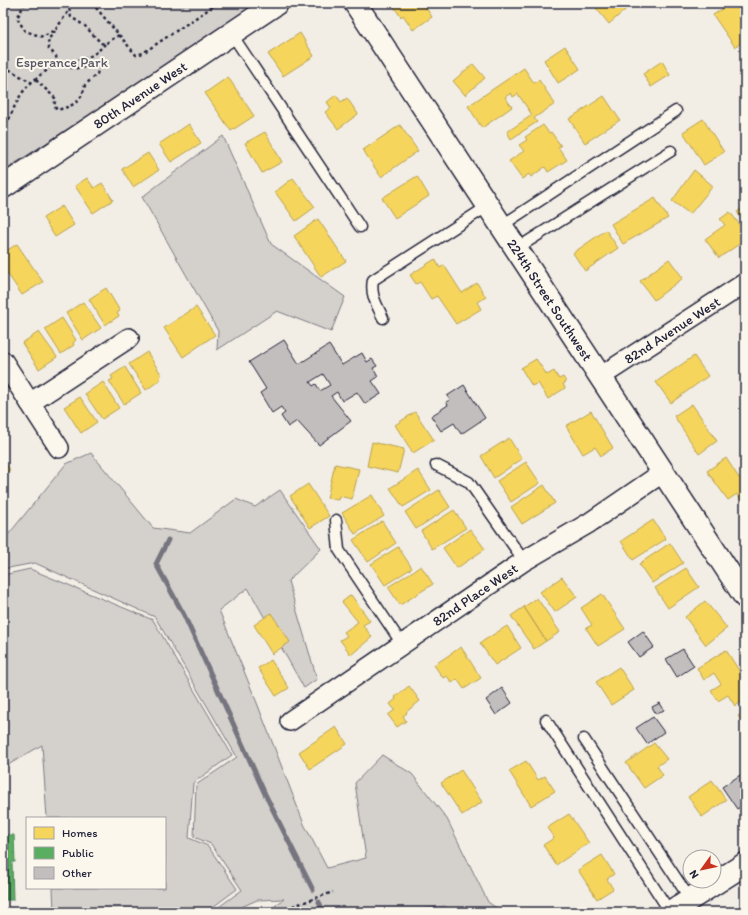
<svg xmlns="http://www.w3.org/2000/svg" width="748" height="915" font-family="Itim,sans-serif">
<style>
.green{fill:#d4d1cc;stroke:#7b7a84}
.homes{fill:#f6d55c;stroke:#b69f52}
.public{fill:#5aae61;stroke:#498456}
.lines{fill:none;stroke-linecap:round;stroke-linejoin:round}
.stream{stroke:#76747f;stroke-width:5}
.building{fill:#c2bebe;stroke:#22223b;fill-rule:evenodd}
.lane-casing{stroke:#22223b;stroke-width:13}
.street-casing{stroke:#22223b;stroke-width:22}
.secondary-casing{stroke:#22223b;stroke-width:25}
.path{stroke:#22223b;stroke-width:2.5;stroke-dasharray:3 3;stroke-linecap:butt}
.lane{stroke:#fbf7ec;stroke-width:10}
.street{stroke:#fbf7ec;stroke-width:19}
.secondary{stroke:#fbf7ec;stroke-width:22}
.labels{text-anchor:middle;stroke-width:4;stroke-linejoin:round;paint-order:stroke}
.park-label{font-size:14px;fill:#575766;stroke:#fbf7ec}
.street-label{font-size:14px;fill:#22223b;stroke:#fbf7ec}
</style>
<rect width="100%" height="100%" fill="#f2eee5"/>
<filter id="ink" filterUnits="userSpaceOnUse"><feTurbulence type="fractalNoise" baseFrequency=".025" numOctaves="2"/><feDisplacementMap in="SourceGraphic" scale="8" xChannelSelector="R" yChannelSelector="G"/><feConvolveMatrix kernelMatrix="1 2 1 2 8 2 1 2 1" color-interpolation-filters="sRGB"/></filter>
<g filter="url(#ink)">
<path class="green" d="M3 3H262L3 171Z
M223 136 271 244 345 297 331 332 277 311 217 350 218 331 142 197Z
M91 453 153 528 190 533 236 499 255 507 280 490 321 549 288 581 317 679 304 688 248 588 219 610 257 703 304 824 327 868 366 858 355 783 382 755 412 774 447 819 488 902 502 912H451L445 906 399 912H380L366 908 343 912H267L284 899 257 900 230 912H212L242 890 211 844 194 837 196 785 237 757 155 617 35 563 3 569V541L66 464Z
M30 569 153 620 232 755 193 783 189 838 208 846 237 889 206 912H54L53 888H165V818H47L42 745 3 768V575Z"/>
<path class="homes" d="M394 3H423L432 17 413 30 403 15 401 17 392 4Z
M592 3H633L609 24Z
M731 3H743L745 6V40L735 47 713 15Z
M300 33 314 56 283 76 268 54Z
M565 46 580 69 558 83 544 60Z
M662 61 670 75 651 87 643 74Z
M473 64 485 78 465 95 453 81Z
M524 68 534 83 539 80 555 104 534 118 537 122 511 139 507 132 532 115 518 94 513 97 511 93 505 97 512 107 482 128 468 106Z
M228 77 254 116 231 131 205 93Z
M336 95 341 102 347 98 358 114 338 129 325 112 331 108 327 102Z
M604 96 620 120 585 143 569 119Z
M703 119 724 152 704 165 683 132Z
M189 124 201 143 171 162 159 144Z
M400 125 418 151 381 177 363 150Z
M543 125 549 133 551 132 561 146 558 147 567 160 548 172 545 167 531 177 529 174 522 179 509 161 524 151 519 145 527 140 525 137Z
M265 132 282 162 262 173 245 143Z
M148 153 159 170 133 187 122 169Z
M694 170 713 186 690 214 672 201Z
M417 176 429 196 395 218 382 198Z
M87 178 94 188 102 183 113 200 93 213 75 186Z
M293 178 315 207 296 221 275 192Z
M655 198 668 218 623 244 611 224Z
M62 206 74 225 55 237 43 218Z
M745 206V224L737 212Z
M730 212 745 232V240L719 258 705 239 725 225 720 219Z
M318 219 346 261 321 277 294 236Z
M606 230 618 248 585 271 573 253Z
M17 244 43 282 22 295 3 267V253Z
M435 259 440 268 444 265 462 293 477 283 486 297 477 302 481 309 456 324 437 296 431 299 420 282 416 284 410 275Z
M669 259 683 278 654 300 640 281Z
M106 288 120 311 117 313 119 316 105 325 89 299Z
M83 302 101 328 83 340 66 313Z
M196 307 215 335 183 357 164 328Z
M62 318 76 340 73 343 74 345 61 354 45 329Z
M39 332 57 357 39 369 22 343Z
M147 352 161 374 160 380 146 390 129 364Z
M694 356 708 376 671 403 656 382Z
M536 359 547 375 554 371 559 379 563 377 566 382 563 384 565 388 548 399 538 383 532 386 521 368Z
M125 367 141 393 124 404 109 381 113 379 111 376Z
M103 382 119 408 102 419 85 394Z
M80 397 97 422 81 433 64 407Z
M692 404 717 441 699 454 674 416Z
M591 411 613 448 601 456 595 447 583 454 566 426Z
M415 412 434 440 413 453 395 425Z
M509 438 522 459 494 478 481 456Z
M372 442 404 449 398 473 367 466Z
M726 458 739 478 745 474 744 504 737 494 728 500 707 471Z
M3 461H4L10 470 3 474Z
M526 462 540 483 511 502 497 481Z
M335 464 359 469 352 499 339 496 338 500 327 498Z
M418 470 431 490 403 507 390 488Z
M308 484 329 516 310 528 290 496Z
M544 485 555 503 522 524 511 507Z
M439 490 450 507 416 529 405 512Z
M372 495 384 516 355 534 342 513Z
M454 510 466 528 432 549 421 531Z
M653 520 666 539 633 560 621 541Z
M382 521 396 543 368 562 353 540Z
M470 529 485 549 457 568 443 548Z
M670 543 683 563 652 583 639 564Z
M398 547 412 568 385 585 371 564Z
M421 566 433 584 400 605 388 587Z
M686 568 699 587 668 608 655 588Z
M562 577 577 597 555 612 540 592Z
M602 594 625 629 598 646 586 628 592 625 581 608Z
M351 595 370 621 363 625 372 637 351 655 340 640 347 636 344 632 358 622 342 602Z
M537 598 560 632 546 641 524 607Z
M705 601 727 628 706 645 685 617Z
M524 607 546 641 534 649 511 616Z
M271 613 290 642 272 654 254 625Z
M507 626 521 648 495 665 480 643Z
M461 647 481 678 464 689 457 679 452 683 447 676 443 678 434 665Z
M726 650 745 680V700L735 706 728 695 718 701 711 690 721 684 714 673 704 680 697 668Z
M271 660 289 688 276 696 258 668Z
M619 667 634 690 611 705 596 682Z
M409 686 420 701 406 712 407 713 403 716 406 721 397 727 388 715 395 710 390 704 396 699 395 697Z
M745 712V726L738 716Z
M336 727 347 744 310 769 299 752Z
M654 743 667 759 657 766 663 775 644 788 626 763Z
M526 761 538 780 545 776 555 791 531 806 509 771Z
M461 770 482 802 462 815 441 783Z
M712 780 726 800 702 817 688 797Z
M569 814 589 843 556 865 543 845 554 838 547 828Z
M602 855 614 874 607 879 613 889 597 899 578 870Z"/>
<path class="public" d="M3 835H14L15 862H12L13 900H4L5 912H3Z"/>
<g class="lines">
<path class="stream" d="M168 540 156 564 184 615 265 794 313 890
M319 902 324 912"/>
</g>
<path class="building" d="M284 340 299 364 329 345 342 365 362 353 367 362 372 359 377 366 373 368 378 377 372 381 381 394 365 404 357 392 342 401 337 392 331 396 351 421 319 445 297 421 288 427 281 416 285 413 281 407 272 413 260 393 266 389 249 362ZM323 374 330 385 320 391 316 384 313 386 310 382Z
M464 385 485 418 461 434 454 423 441 431 431 416 448 405 446 402 450 400 447 396Z
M643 631 654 647 639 657 628 642Z
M683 649 694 666 677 677 666 659Z
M502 688 512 703 496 715 486 700Z
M660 703 664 710 656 714 652 707Z
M653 717 664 732 647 744 636 728Z
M745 772V804L737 809 722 787Z"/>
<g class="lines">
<defs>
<path id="lane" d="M231 33 360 227
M501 226 676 111
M516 249 671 151
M383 318C377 305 370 295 373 280L488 206
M436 465 469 482 524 561
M336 520 339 550 402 644
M546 720 670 912
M584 739 690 899"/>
<g id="street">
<path d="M3 361 59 448"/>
<path id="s1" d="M600 377 745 283"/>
<path d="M30 403 129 338"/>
<path id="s2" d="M290 721 524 561 589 523 662 473"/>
</g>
<g id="secondary">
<path id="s3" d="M355 3 745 597"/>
<path id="s4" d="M3 187 277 3"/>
<path d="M670 912 745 864"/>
</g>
</defs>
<use href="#lane" class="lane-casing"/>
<use href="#street" class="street-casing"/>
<use href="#secondary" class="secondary-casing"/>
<path class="path" d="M25 3 17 18 25 31 43 37 56 29 70 9
M68 3 71 17 85 26 101 43 105 44 119 35
M92 3 136 55 143 53 218 3
M55 31 48 40 49 49 56 56 57 65
M3 70H10L32 83
M36 80 56 99 54 105 57 110C73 106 82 102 85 85L97 74 100 64 96 60C83 71 74 69 59 65
M3 118 10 119
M3 130C10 120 12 110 18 100 24 87 39 75 51 68 74 55 86 66 105 44
M276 912 333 892"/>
<use href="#lane" class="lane"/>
<use href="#street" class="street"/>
<use href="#secondary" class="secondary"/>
</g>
</g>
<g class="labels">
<g class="park-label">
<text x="62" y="67">Esperance Park</text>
</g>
<g class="street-label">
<text dy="5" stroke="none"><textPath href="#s4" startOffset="165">80th Avenue West</textPath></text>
<text dy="5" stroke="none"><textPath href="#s3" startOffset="355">224th Street Southwest</textPath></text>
<text dy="5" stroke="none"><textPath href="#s1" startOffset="86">82nd Avenue West</textPath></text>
<text dy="5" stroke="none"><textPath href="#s2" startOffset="224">82nd Place West</textPath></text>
</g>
</g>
<rect width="748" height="915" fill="none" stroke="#fbf7ec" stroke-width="16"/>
<rect x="8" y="8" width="732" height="899" fill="none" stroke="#22223b" stroke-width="1.5" filter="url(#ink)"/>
<rect x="26" y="817" width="140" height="72" fill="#fbf7ec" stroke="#a4a2a5"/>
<rect x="34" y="827" width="20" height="12" fill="#f6d55c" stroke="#a4a2a5"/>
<text x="62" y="837" font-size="12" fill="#22223b">Homes</text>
<rect x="34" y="847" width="20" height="12" fill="#5aae61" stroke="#a4a2a5"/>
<text x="62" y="857" font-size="12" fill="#22223b">Public</text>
<rect x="34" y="867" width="20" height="12" fill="#c2bebe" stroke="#a4a2a5"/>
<text x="62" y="877" font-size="12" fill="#22223b">Other</text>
<g transform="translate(702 869) rotate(237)"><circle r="19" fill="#fbf7ec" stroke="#a4a2a5"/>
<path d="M0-3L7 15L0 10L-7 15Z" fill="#c8321e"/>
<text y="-6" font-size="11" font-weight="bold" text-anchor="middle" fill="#22223b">N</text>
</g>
</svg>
